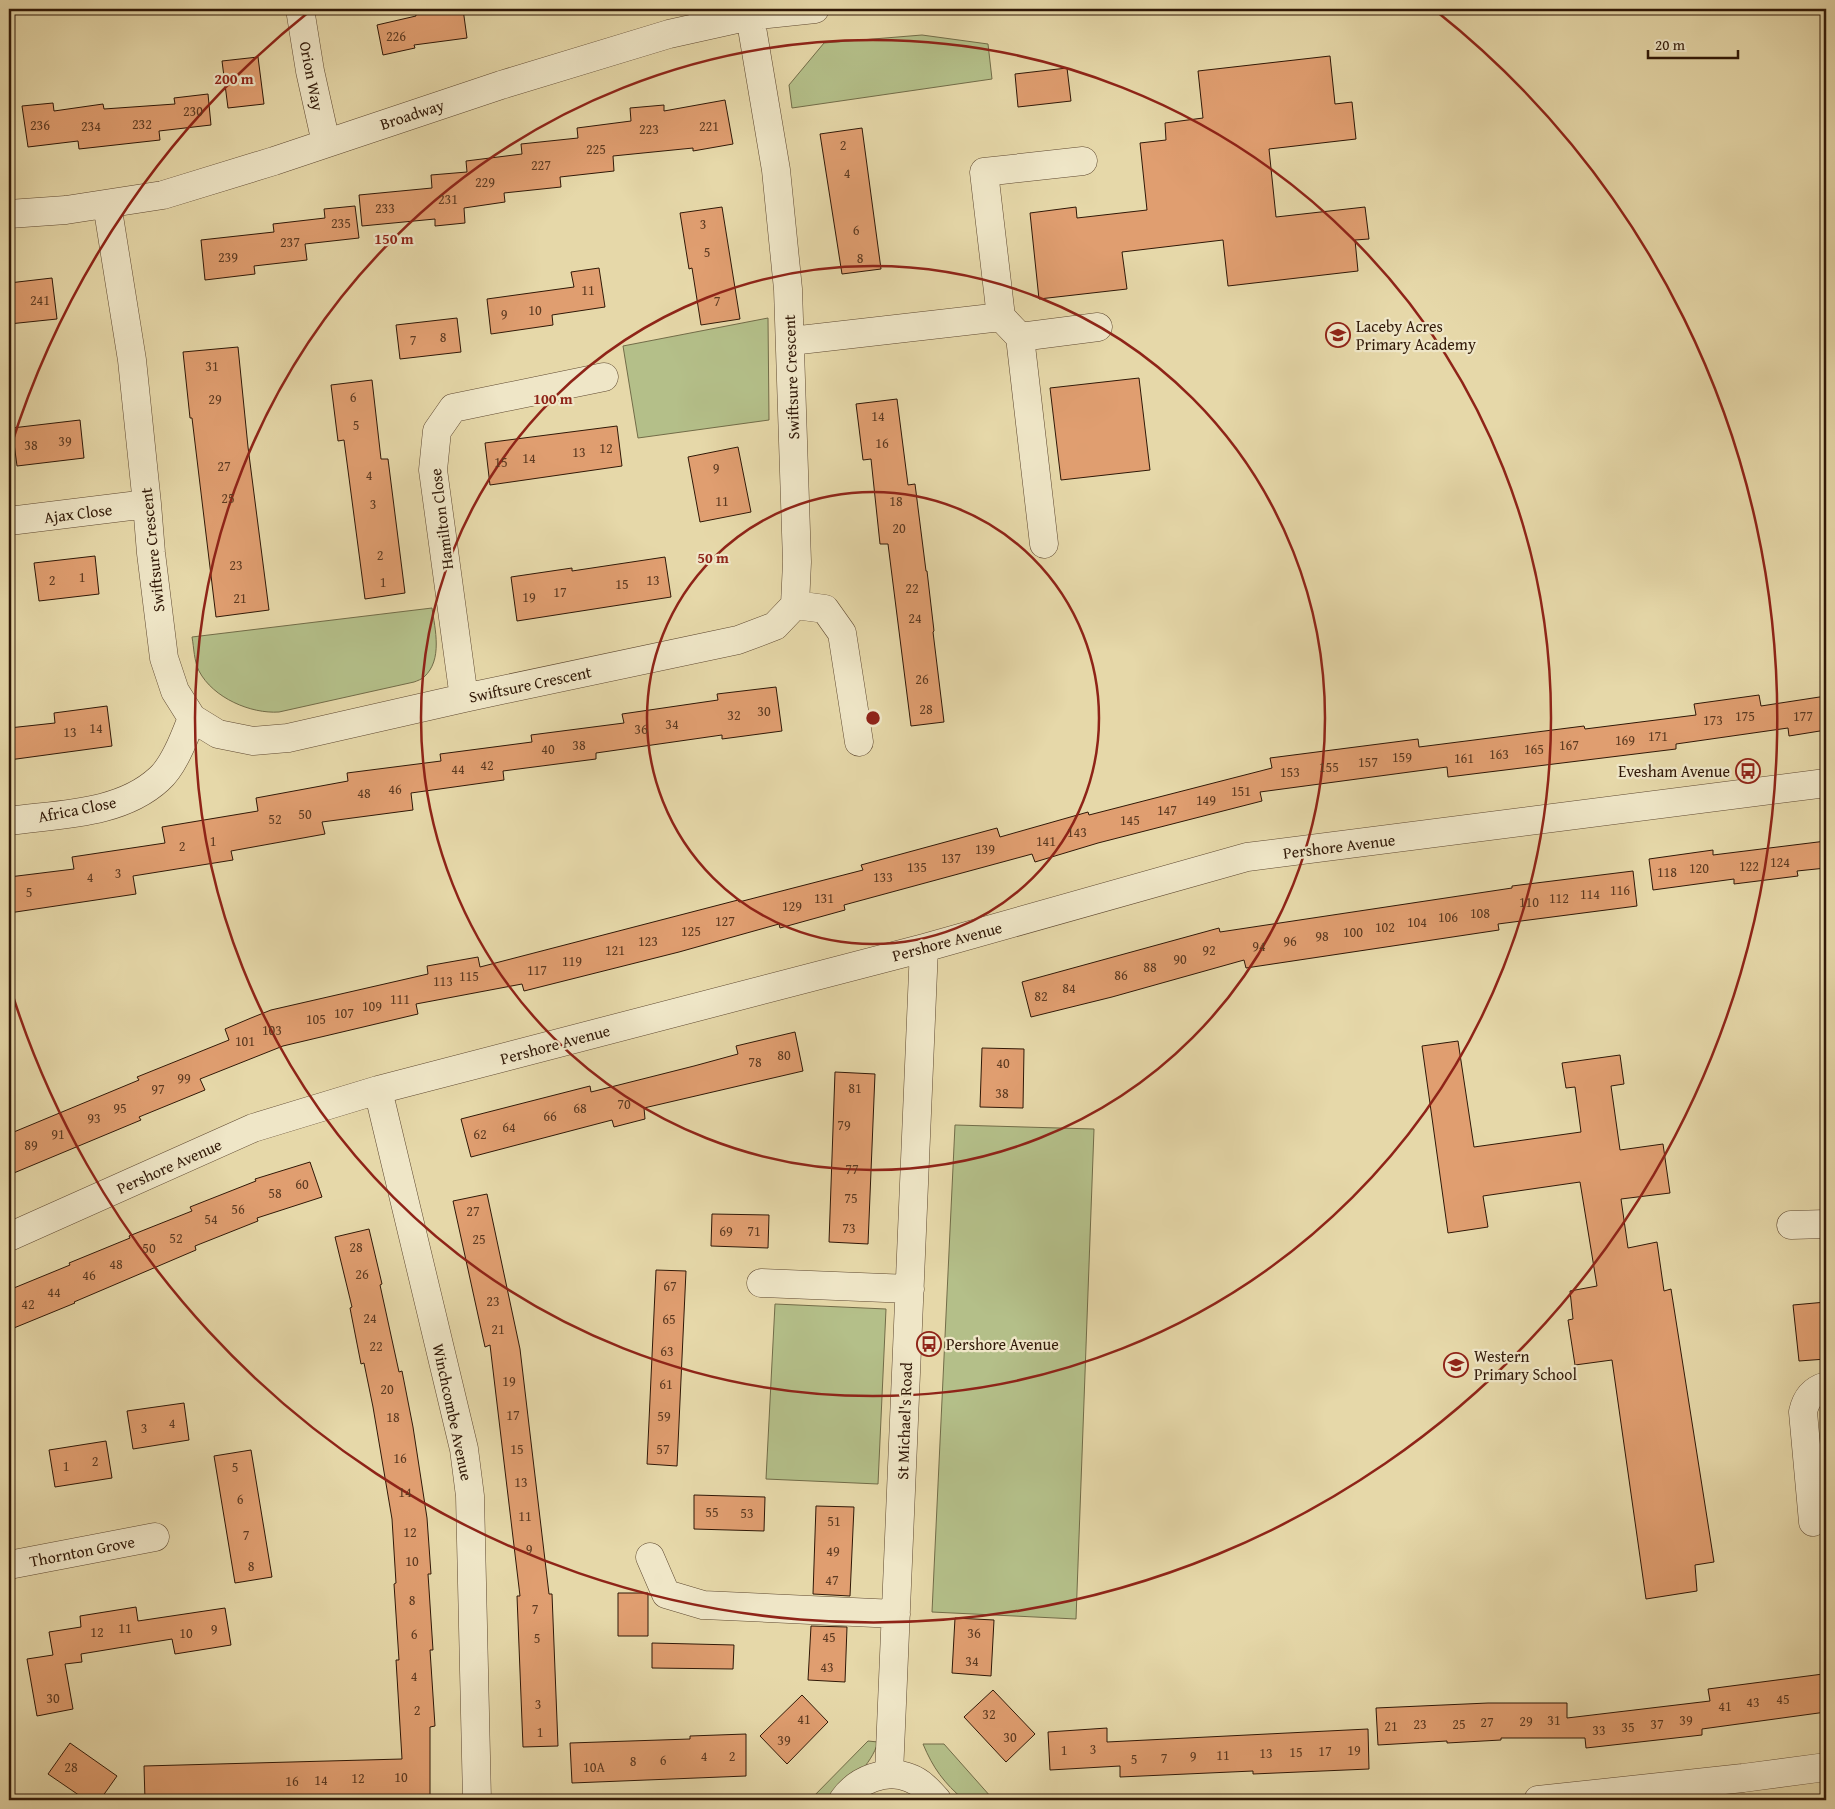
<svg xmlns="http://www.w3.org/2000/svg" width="1835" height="1809" font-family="'Gentium Book Plus',serif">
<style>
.green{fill:#b4bf89;stroke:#726c48}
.building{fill:#e09e70;stroke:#301807}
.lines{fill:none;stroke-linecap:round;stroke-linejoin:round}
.minor-casing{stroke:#5e4830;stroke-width:29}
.minor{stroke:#efe6c7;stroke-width:28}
.ring{fill:none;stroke:#8f2418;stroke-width:2.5}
.labels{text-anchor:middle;stroke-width:4.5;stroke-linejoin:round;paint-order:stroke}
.number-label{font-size:14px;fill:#5c3a21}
.street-label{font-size:16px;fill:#301807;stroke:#efe6c7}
.poi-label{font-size:16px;fill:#301807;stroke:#efe6c7;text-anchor:start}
.centre{fill:#8f2418;stroke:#efe6c7;stroke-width:2.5}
.ring-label{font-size:15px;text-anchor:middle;font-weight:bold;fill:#8f2418;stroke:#efe6c7;stroke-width:4.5;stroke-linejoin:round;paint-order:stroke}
</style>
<rect width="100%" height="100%" fill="#e6d8a9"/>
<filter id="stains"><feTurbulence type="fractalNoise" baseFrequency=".004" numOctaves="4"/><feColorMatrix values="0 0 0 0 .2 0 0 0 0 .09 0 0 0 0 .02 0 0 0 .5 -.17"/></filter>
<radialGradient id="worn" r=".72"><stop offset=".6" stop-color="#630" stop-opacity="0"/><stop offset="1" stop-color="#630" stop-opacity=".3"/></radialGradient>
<path class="green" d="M922 35 988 44 992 79 792 108 789 85 824 43Z
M768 318 769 420 638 438 623 346Z
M432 608C435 629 443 660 424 677 422 679 417 681 414 682L279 712C251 714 213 698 199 671 194 661 194 648 192 637Z
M955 1125 1094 1129 1076 1619 932 1612Z
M775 1304 886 1309 878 1484 766 1479Z
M868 1741 878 1742C871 1766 849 1783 832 1800H810Z
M923 1744H944L991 1797V1800H964C944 1783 933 1768 923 1744Z"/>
<path class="building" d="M415 9H463L467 38 414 45 415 48 383 55 377 25 416 16Z
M1330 56 1335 104 1352 102 1356 139 1269 149 1276 217 1365 207 1369 239 1355 240 1358 271 1228 286 1223 240 1122 252 1127 289 1039 299 1030 213 1076 207 1077 218 1147 210 1140 143 1166 140 1165 123 1203 118 1198 71Z
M258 57 264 104 228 108 222 61Z
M1067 68 1071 101 1018 107 1015 74Z
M208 94 211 125 159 131 160 140 79 149 78 141 28 147 22 106 53 103 54 111 103 104 104 109 175 104 174 98Z
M725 100 733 144 693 151V148L613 156 614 171 560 177 561 187 504 193 505 202 464 208 465 223 435 226V219L362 226 359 195 432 188 431 175 467 172 466 161 522 154 521 144 578 138 577 128 631 121 630 108 664 105V111Z
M862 128 881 269 842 274 820 134Z
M355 206 359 238 305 244 307 260 254 266 255 274 205 280 201 240 274 232 273 224 325 218 324 209Z
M722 207 740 319 701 325 692 268 689 269 680 213Z
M599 268 605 307 552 315 553 325 491 334 487 299 574 287 571 272Z
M52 278 57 319 9 324V283Z
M457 318 461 352 400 359 396 325Z
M238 347 248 447 269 610 216 617 192 418H190L183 352Z
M1139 378 1150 470 1061 480 1050 388Z
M372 380 381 459H388L405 593 365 599 344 440 338 441 331 385Z
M897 399 908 485 915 484 926 571H927L934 631 933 632 944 722 911 726 888 544H880L871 459 863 460 856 404Z
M80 420 84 458 17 466 12 428Z
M617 426 622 466 490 485 485 443Z
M738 447 751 512 700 522 688 457Z
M95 556 99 594 39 601 34 563Z
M665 557 671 597 517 621 511 577 572 568V571Z
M776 687 782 731 722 739V735L596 753V759L503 771 504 780 411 793 413 810 322 822 325 834 231 851 233 860 133 876 136 894 9 913V877L74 869 72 857 165 843 162 827 258 811 256 798 348 781 347 773 441 761 440 754 532 742 531 735 624 723 622 714 718 700 717 694Z
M1759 695 1761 706 1826 696V730L1789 736 1788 728 1676 744V749L1448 777 1447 767 1260 792 1262 801 1098 843 1035 862 1032 854 844 905 845 910 780 928 779 924 679 952 524 991 522 984 416 1004 418 1014 283 1046 200 1079 205 1090 139 1117 141 1120 9 1175V1134L139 1080 137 1077 229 1040 225 1029 251 1018 271 1010 428 974 427 966 478 957 480 967 738 900 739 902 863 870 861 865 997 828 1000 837 1088 812 1089 815 1272 768 1270 758 1418 739 1419 747 1584 726 1585 729 1696 715 1694 704Z
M107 706 112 746 9 760V728L55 723 54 713Z
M1826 841V868L1797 871 1798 876 1734 884V879L1653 890 1649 859 1713 850V855Z
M1633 871 1637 906 1498 924 1499 930 1246 968 1244 960 1112 997 1031 1017 1022 982 1219 928 1220 932 1512 888V886Z
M795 1032 803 1071 644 1108 645 1119 614 1127 612 1120 471 1157 461 1119 590 1086 591 1092 694 1066 738 1054 736 1046Z
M1458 1041 1474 1147 1581 1132 1575 1087 1566 1088 1562 1063 1620 1055 1624 1084 1611 1086 1620 1150 1663 1144 1670 1193 1621 1199 1628 1248 1657 1242 1664 1291 1671 1289 1714 1562 1695 1565 1697 1591 1646 1599 1612 1360 1575 1365 1568 1320 1573 1319 1570 1291 1597 1286 1580 1182 1483 1196 1488 1227 1448 1233 1422 1046Z
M982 1048 1024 1049 1023 1108 980 1107Z
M835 1072 875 1074 868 1244 829 1242Z
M310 1162 322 1197 257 1218 258 1221 195 1246 196 1250 74 1302 75 1303 9 1330V1290L70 1265 69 1263 130 1238 129 1236 192 1211 190 1207 256 1181 255 1179Z
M487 1194 520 1349 549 1594H552L558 1746 523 1747 517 1596H520L490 1345 485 1347 453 1201Z
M712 1214 769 1215 768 1248 711 1246Z
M369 1229 382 1284 380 1285 399 1372 402 1371 413 1427 427 1518 431 1574H428L433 1650H430L435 1726 430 1727V1796L270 1800H145L144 1766 402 1759 396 1660H399L394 1584 396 1583 392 1519 373 1407 364 1363 361 1364 350 1308 352 1307 335 1237Z
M656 1270 686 1271 677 1466 647 1464Z
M1826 1302V1359L1799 1361 1793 1305Z
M184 1403 189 1440 133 1449 127 1411Z
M106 1441 112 1478 55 1487 49 1450Z
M251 1450 272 1577 235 1583 214 1456Z
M694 1495 765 1497 764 1531 694 1529Z
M816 1506 854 1507 850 1596 813 1594Z
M618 1593H648V1636H618Z
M136 1607 138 1621 225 1608 231 1645 175 1654 172 1639 81 1654 82 1662 65 1664 73 1709 37 1716 27 1659 53 1655 49 1632 81 1627 80 1616Z
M955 1618 994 1620 991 1676 952 1673Z
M811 1626 847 1627 845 1682 808 1680Z
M652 1643 734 1645 733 1669 652 1668Z
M1823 1674 1826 1712 1702 1729V1735L1586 1748 1585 1738H1501V1740L1447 1743V1741L1378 1745 1376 1708 1488 1703H1567V1718L1710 1701 1708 1689Z
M993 1690 1035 1734 1006 1762 964 1717Z
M802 1695 828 1722 787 1764 760 1736Z
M1107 1728V1742L1368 1729 1369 1769 1253 1774V1771L1120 1777V1766L1050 1770 1048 1732Z
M746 1734V1776L572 1783 570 1743 690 1739V1736Z
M70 1743 117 1776 100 1800H86L48 1774Z"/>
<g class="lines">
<defs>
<path id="minor" d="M300 9 310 71 326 143
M1083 161 984 172 1001 317 1020 337 1098 327
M107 204 132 360 147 504 151 553 164 658 175 691 192 718 218 734 253 741 288 738 464 698 738 640 775 626 795 605 797 562 788 289 776 170 750 16
M9 214 66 210 163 195 274 161 501 85 669 34 750 16 815 9
M1020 337 1044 544
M791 341 1001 317
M9 521 147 504
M795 605 825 609 842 633 859 742
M464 698 433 470 437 431 453 408 604 377
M9 821C58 814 120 815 159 779 174 766 185 736 192 718
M378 1090 464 1449 470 1496 477 1800
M1791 1225 1826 1224
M9 1237 253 1128 378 1090 924 948 1247 857 1826 783
M761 1283 910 1289
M1813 1522 1803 1412C1806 1398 1813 1390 1826 1386
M650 1557 666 1594 703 1605 896 1614
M9 1565 155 1537
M889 1774 924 948
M843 1800C857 1780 886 1768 910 1778 921 1782 929 1791 937 1800
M1538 1800 1743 1778 1826 1767"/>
</defs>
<use href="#minor" class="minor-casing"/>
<use href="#minor" class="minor"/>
</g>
<g class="ring">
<circle cx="873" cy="718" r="226"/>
<circle cx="873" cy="718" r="452"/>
<circle cx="873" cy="718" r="678"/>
<path d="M11 446A904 904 0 0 1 310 11M1436 11A904 904 0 1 1 11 990"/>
</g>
<defs>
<symbol id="school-ring" viewBox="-11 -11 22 22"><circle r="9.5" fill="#efe6c7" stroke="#8f2418" stroke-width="1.5"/><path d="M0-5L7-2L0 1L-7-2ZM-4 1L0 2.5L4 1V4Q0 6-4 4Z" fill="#8f2418"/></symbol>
<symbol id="bus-ring" viewBox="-11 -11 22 22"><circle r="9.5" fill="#efe6c7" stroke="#8f2418" stroke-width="1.5"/><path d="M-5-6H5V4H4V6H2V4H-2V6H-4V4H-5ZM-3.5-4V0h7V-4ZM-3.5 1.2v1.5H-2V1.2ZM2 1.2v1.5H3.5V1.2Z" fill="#8f2418"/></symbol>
</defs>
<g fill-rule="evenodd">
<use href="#school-ring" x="1324" y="321" width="28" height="28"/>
<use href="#bus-ring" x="1734" y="757" width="28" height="28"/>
<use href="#bus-ring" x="915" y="1330" width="28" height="28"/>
<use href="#school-ring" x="1442" y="1351" width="28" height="28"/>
</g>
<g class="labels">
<g class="number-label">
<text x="396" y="41">226</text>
<text x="193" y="116">230</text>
<text x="142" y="129">232</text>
<text x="40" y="130">236</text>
<text x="91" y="131">234</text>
<text x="709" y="131">221</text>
<text x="649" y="134">223</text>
<text x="843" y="150">2</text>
<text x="596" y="154">225</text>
<text x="541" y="170">227</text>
<text x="847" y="178">4</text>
<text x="485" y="187">229</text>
<text x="448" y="204">231</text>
<text x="385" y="213">233</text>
<text x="341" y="228">235</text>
<text x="703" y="229">3</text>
<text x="856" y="235">6</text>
<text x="290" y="247">237</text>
<text x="707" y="257">5</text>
<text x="228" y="262">239</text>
<text x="860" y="263">8</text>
<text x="588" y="295">11</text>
<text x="40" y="305">241</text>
<text x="717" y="306">7</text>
<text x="535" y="315">10</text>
<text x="504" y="319">9</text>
<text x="443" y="342">8</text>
<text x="413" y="345">7</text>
<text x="212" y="371">31</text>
<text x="353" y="402">6</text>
<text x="215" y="404">29</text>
<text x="878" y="421">14</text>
<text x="356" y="430">5</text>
<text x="65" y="446">39</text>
<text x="882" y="448">16</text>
<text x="31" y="450">38</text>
<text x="606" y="453">12</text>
<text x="579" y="457">13</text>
<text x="529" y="463">14</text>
<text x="501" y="467">15</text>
<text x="224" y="471">27</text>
<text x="716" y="473">9</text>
<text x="369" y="480">4</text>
<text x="228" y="503">25</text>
<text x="722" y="506">11</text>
<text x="896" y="506">18</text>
<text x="373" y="509">3</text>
<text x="899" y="533">20</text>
<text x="380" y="560">2</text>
<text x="236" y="570">23</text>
<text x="82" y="582">1</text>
<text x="52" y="585">2</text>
<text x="653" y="585">13</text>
<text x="383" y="587">1</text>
<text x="622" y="589">15</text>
<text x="912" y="593">22</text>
<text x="560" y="597">17</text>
<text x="529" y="602">19</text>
<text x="240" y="603">21</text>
<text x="915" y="623">24</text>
<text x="922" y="684">26</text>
<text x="926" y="714">28</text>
<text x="764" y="716">30</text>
<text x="734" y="720">32</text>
<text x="1745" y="721">175</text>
<text x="1803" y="721">177</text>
<text x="1713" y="725">173</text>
<text x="672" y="729">34</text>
<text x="96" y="733">14</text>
<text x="641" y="734">36</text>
<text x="70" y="737">13</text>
<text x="1658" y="741">171</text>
<text x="1625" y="745">169</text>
<text x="579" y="750">38</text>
<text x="1569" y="750">167</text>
<text x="548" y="754">40</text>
<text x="1534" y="754">165</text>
<text x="1499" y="759">163</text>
<text x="1402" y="762">159</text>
<text x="1464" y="763">161</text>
<text x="1368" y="767">157</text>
<text x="487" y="770">42</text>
<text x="1329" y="772">155</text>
<text x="458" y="774">44</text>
<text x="1290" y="777">153</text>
<text x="395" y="794">46</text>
<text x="1241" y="796">151</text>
<text x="364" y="798">48</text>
<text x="1206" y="805">149</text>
<text x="1167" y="815">147</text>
<text x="305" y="819">50</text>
<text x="275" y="824">52</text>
<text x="1130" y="825">145</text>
<text x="1077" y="837">143</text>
<text x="213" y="846">1</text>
<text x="1046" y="846">141</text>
<text x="182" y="851">2</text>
<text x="985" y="854">139</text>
<text x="951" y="863">137</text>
<text x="1780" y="867">124</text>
<text x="1749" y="871">122</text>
<text x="917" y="872">135</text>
<text x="1699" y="873">120</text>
<text x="1667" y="877">118</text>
<text x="118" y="878">3</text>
<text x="90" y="882">4</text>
<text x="883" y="882">133</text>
<text x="1620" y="895">116</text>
<text x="29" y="897">5</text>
<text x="1590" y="899">114</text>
<text x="824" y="903">131</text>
<text x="1559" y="903">112</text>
<text x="1529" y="907">110</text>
<text x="792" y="911">129</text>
<text x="1480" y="918">108</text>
<text x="1448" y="922">106</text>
<text x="725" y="926">127</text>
<text x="1417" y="927">104</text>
<text x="1385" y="932">102</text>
<text x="691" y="936">125</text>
<text x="1353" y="937">100</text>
<text x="1322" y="941">98</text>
<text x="648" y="946">123</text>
<text x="1290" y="946">96</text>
<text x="1259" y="951">94</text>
<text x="615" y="955">121</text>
<text x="1209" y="955">92</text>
<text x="1180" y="964">90</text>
<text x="572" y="966">119</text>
<text x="1150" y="972">88</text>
<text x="537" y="975">117</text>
<text x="1121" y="980">86</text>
<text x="469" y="981">115</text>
<text x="443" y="986">113</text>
<text x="1069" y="993">84</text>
<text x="1041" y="1001">82</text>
<text x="400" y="1004">111</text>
<text x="372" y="1011">109</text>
<text x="344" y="1018">107</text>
<text x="316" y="1024">105</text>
<text x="272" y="1035">103</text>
<text x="245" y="1046">101</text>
<text x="784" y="1060">80</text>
<text x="755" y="1067">78</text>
<text x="1003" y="1068">40</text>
<text x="184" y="1083">99</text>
<text x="855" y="1093">81</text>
<text x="158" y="1094">97</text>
<text x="1002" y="1098">38</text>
<text x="624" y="1109">70</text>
<text x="120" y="1113">95</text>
<text x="580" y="1113">68</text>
<text x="550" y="1121">66</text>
<text x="94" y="1123">93</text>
<text x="844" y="1130">79</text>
<text x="509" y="1132">64</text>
<text x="58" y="1139">91</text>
<text x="480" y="1139">62</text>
<text x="31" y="1150">89</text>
<text x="852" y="1174">77</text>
<text x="302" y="1189">60</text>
<text x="275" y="1198">58</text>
<text x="851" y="1203">75</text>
<text x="238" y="1214">56</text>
<text x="473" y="1216">27</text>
<text x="211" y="1224">54</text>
<text x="849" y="1233">73</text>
<text x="726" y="1236">69</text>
<text x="754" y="1236">71</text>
<text x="176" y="1243">52</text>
<text x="479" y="1244">25</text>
<text x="356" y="1252">28</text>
<text x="149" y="1253">50</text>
<text x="116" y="1269">48</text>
<text x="362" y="1279">26</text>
<text x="89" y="1280">46</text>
<text x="670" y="1291">67</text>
<text x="54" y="1297">44</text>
<text x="493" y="1306">23</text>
<text x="28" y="1309">42</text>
<text x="370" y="1323">24</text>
<text x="669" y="1324">65</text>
<text x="498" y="1334">21</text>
<text x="376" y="1351">22</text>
<text x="667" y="1356">63</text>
<text x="509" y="1386">19</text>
<text x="666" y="1389">61</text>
<text x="387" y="1394">20</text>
<text x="513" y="1420">17</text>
<text x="664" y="1421">59</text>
<text x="393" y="1422">18</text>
<text x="172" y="1428">4</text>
<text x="144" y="1433">3</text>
<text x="517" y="1454">15</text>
<text x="663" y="1454">57</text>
<text x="400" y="1463">16</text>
<text x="95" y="1466">2</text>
<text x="66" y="1471">1</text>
<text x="235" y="1472">5</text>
<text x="521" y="1487">13</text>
<text x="405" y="1497">14</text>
<text x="240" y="1504">6</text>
<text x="712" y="1517">55</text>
<text x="747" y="1518">53</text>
<text x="525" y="1521">11</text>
<text x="834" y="1526">51</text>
<text x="410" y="1537">12</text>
<text x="246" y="1540">7</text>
<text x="529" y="1554">9</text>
<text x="833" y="1556">49</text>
<text x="412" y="1566">10</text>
<text x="251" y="1571">8</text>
<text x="832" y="1585">47</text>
<text x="412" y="1605">8</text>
<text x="535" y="1614">7</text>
<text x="125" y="1633">11</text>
<text x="214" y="1634">9</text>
<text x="97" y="1637">12</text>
<text x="186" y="1638">10</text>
<text x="974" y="1638">36</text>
<text x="414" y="1639">6</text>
<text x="829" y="1642">45</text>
<text x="537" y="1643">5</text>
<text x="972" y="1666">34</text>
<text x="827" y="1672">43</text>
<text x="414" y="1681">4</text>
<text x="53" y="1703">30</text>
<text x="1783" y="1704">45</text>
<text x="1753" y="1707">43</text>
<text x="538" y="1709">3</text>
<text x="1725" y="1711">41</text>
<text x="417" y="1715">2</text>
<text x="989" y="1719">32</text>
<text x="804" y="1724">41</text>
<text x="1554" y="1725">31</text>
<text x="1686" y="1725">39</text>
<text x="1526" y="1726">29</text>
<text x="1487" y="1727">27</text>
<text x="1420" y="1729">23</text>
<text x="1459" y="1729">25</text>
<text x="1657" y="1729">37</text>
<text x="1391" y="1731">21</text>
<text x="1628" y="1732">35</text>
<text x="1599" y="1735">33</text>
<text x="540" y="1737">1</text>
<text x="1010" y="1742">30</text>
<text x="784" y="1745">39</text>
<text x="1093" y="1754">3</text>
<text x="1064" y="1755">1</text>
<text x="1354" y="1755">19</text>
<text x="1325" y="1756">17</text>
<text x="1296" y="1757">15</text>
<text x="1266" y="1758">13</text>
<text x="1223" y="1760">11</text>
<text x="704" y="1761">4</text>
<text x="732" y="1761">2</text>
<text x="1193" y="1761">9</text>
<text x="1164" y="1763">7</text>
<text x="1134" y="1764">5</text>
<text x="663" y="1765">6</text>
<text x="633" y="1766">8</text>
<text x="71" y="1772">28</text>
<text x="594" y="1772">10A</text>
<text x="401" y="1782">10</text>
<text x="358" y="1783">12</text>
<text x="321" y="1785">14</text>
<text x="292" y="1786">16</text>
</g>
<g class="street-label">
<text transform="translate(312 76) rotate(79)" y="6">Orion Way</text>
<text transform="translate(412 114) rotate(-18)" y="6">Broadway</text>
<text transform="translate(791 377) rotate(-92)" y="6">Swiftsure Crescent</text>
<text transform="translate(78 513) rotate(-7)" y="6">Ajax Close</text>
<text transform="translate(441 519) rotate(-97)" y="6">Hamilton Close</text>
<text transform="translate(152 550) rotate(-96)" y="6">Swiftsure Crescent</text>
<text transform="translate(530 684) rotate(-12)" y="6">Swiftsure Crescent</text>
<text transform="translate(77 809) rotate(-11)" y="6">Africa Close</text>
<text transform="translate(1339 846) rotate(-7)" y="6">Pershore Avenue</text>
<text transform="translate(947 941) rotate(-15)" y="6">Pershore Avenue</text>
<text transform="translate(555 1044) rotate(-15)" y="6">Pershore Avenue</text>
<text transform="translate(169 1166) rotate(-24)" y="6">Pershore Avenue</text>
<text transform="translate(453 1412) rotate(78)" y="6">Winchcombe Avenue</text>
<text transform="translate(904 1421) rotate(-88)" y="6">St Michael's Road</text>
<text transform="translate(82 1551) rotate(-11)" y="6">Thornton Grove</text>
</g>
<g class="poi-label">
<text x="1356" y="332">Laceby Acres<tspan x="1356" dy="18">Primary Academy</tspan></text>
<text x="1730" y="777" text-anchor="end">Evesham Avenue</text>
<text x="946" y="1350">Pershore Avenue</text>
<text x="1474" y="1362">Western<tspan x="1474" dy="18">Primary School</tspan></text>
</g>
</g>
<circle cx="873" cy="718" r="8" class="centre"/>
<g class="ring-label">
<text x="234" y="84">200 m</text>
<text x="394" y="244">150 m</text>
<text x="553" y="404">100 m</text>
<text x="713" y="563">50 m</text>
</g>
<rect width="1835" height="1809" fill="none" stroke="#e6d8a9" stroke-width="30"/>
<rect x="10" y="10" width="1815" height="1789" fill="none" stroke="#301807" stroke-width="2.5"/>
<rect x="15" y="15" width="1805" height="1779" fill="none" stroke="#301807"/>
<path d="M1648 50v8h90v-8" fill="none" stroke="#301807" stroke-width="2.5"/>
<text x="1655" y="50" font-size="15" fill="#301807" stroke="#efe6c7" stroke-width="4" paint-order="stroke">20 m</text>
<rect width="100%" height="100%" filter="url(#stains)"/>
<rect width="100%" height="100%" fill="url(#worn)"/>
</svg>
